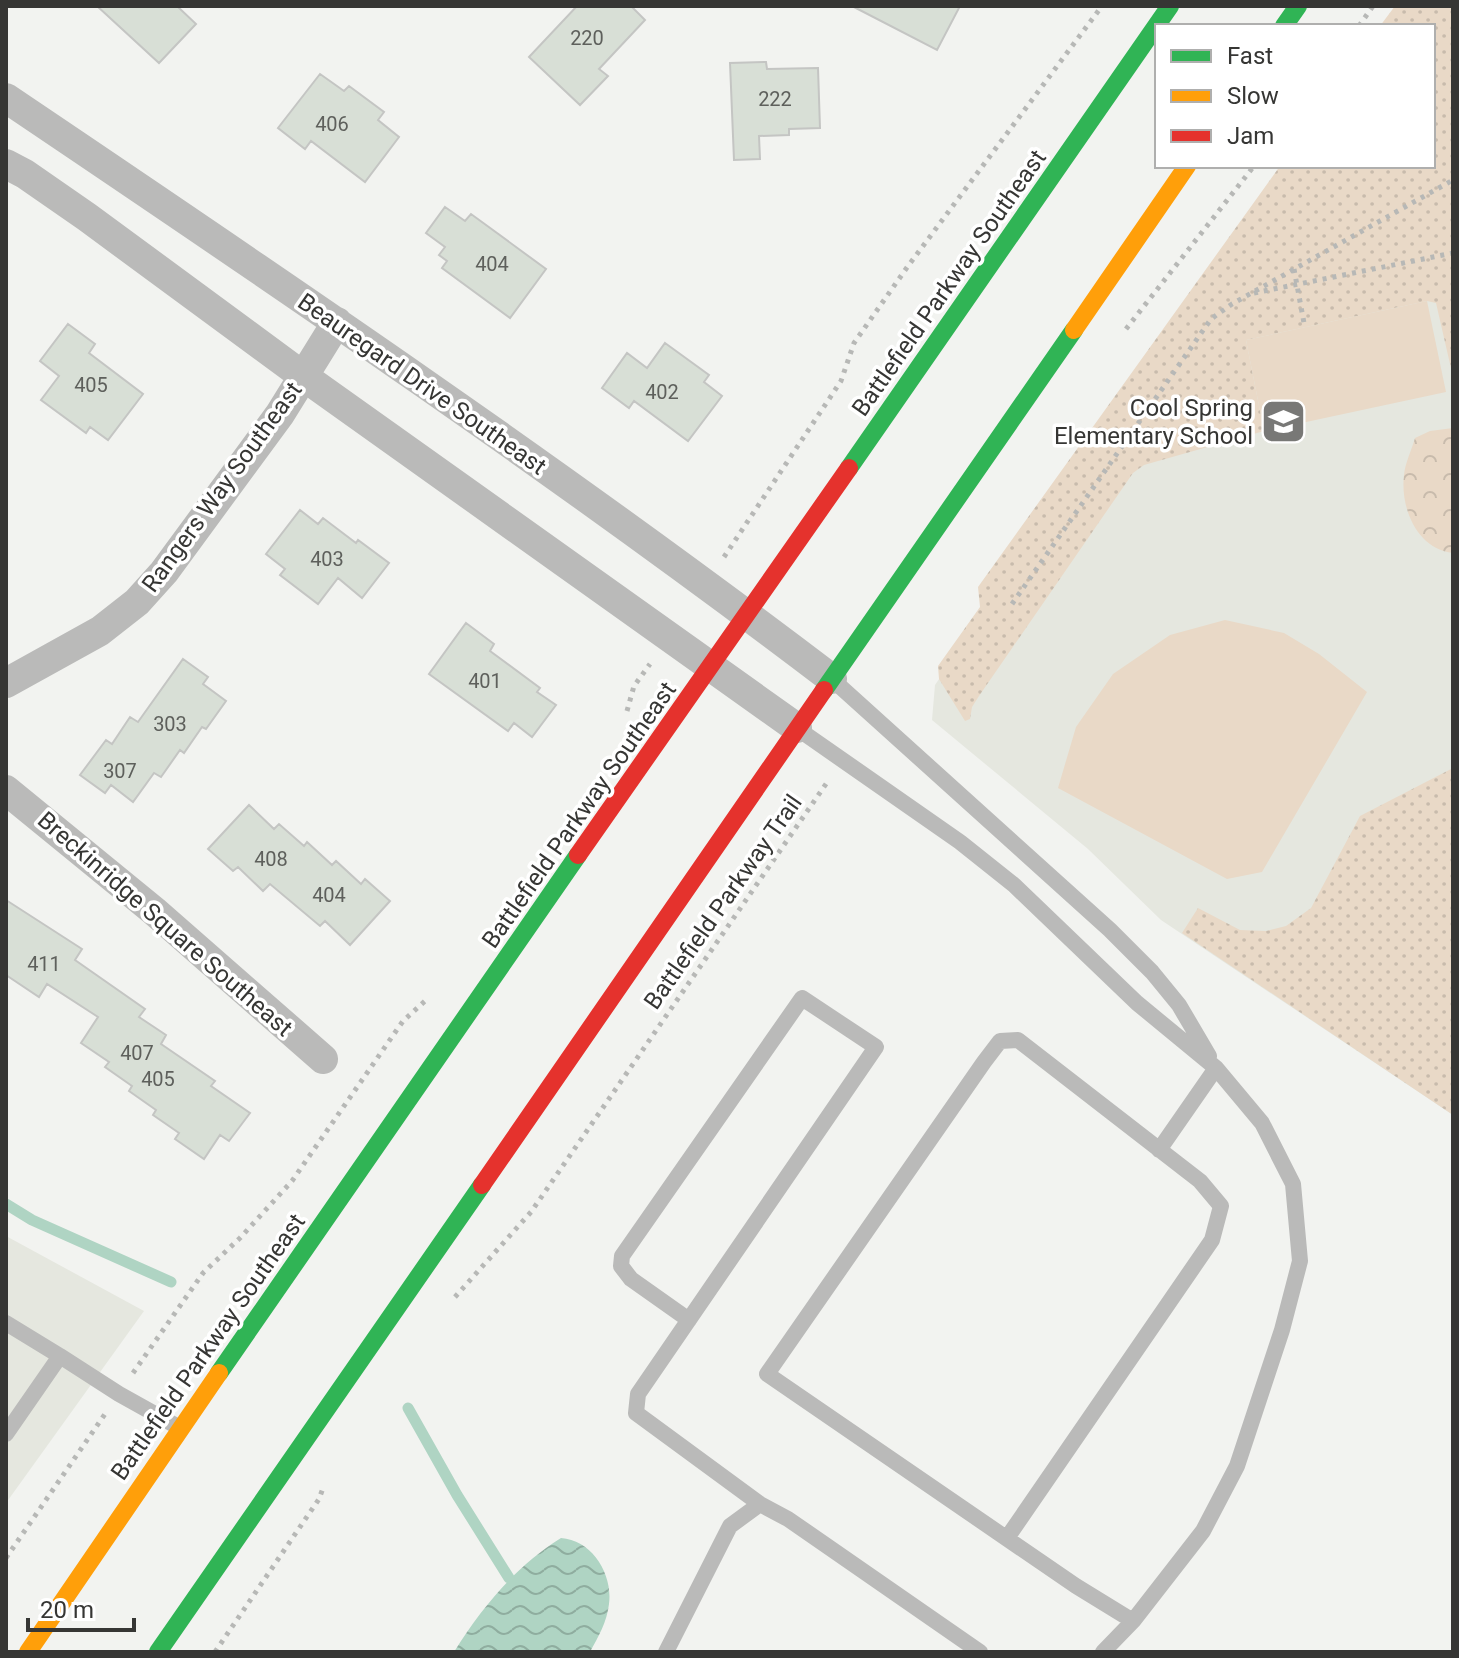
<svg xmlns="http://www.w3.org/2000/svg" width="1459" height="1658" font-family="Roboto,sans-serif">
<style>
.built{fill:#e5e7df}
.grass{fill:url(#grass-dots)}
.forest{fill:url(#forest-crowns)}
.pitch{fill:#e9d9c7}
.water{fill:url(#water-waves)}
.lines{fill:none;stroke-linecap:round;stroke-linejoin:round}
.stream{stroke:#afd4c3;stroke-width:11}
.building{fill:#d8dfd6;stroke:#c4c5c3;stroke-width:2}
.path{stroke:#b7b8b6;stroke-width:5;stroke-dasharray:4 6;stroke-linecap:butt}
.lane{stroke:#babab9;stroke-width:16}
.street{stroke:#babab9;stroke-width:30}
.fast{stroke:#30b455;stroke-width:18}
.slow{stroke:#ff9f0a;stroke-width:18}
.jam{stroke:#e5322d;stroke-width:18}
.labels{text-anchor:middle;stroke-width:7;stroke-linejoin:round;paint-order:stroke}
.number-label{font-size:20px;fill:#5e605c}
.street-label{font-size:24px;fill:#363634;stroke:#fff}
.poi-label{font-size:24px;fill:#363634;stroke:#fff;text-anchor:end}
</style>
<defs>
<pattern id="grass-dots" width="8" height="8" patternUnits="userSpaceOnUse" patternTransform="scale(2)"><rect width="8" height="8" fill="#e9d9c7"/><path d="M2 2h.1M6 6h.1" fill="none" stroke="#c8bbac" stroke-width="1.8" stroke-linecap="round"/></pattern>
<pattern id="forest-crowns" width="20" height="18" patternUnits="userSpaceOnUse" patternTransform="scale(2)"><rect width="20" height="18" fill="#e9d9c7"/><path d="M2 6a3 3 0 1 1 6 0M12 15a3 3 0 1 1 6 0" fill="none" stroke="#c8bbac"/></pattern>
<pattern id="water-waves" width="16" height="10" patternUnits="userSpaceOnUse" patternTransform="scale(2)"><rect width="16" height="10" fill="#afd4c3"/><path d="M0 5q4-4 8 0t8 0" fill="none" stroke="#8fad9f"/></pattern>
</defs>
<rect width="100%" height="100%" fill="#f2f3f0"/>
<path class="built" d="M1453 6V1115L1161 920 1088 849 932 720 935 685 1290 166H1433V26Z
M6 1236 144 1311 6 1503Z"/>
<path class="grass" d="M1395 6H1453V377L1436 303 1427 301 1246 340 1264 431 1144 465 1133 473 979 696 972 707 970 719 965 721 939 679 938 666 980 607 978 587 1280 166H1433V26H1380Z
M1453 768V1115L1182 933 1198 908 1240 930 1266 931 1286 926 1311 908 1360 816Z"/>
<path class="forest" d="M1453 428V553C1417 549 1400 508 1404 475 1405 463 1412 449 1415 438L1430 431Z"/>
<path class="pitch" d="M1427 301 1446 392 1264 431 1246 340Z
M1225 620 1284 633 1319 654 1367 692 1262 872 1227 879 1058 788 1076 727 1113 674 1170 635Z"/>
<path class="water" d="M561 1538C592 1540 613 1574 609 1604 607 1622 598 1637 590 1652H454C483 1606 515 1567 561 1538Z"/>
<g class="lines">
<path class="stream" d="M6 1204 32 1220 171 1282
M408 1408 457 1495 509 1578"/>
</g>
<path class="building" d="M97 6H177L196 24 159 63Z
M577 6H631L645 20 599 69 608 76 580 105 529 57Z
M852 6H960L937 50Z
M766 62 767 69 818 68 820 128 789 129V135L759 136 760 159 734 160 730 63Z
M320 74 344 91 349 86 384 112 378 120 399 137 365 182 311 141 305 149 278 128Z
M445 207 465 221 471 214 546 269 510 318 442 268 447 261 439 255 445 247 426 233Z
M68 324 95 344 89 353 143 394 108 440 90 427 86 433 41 400 59 376 40 361Z
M665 343 709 375 704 382 722 396 688 441 634 401 629 408 602 388 627 353 647 368Z
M300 510 318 524 323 518 356 543 358 540 389 563 362 598 338 578 318 604 280 575 285 569 266 554Z
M466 623 494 644 490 651 540 688 537 692 556 705 532 737 514 723 508 731 429 674Z
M183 659 208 677 203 684 226 701 206 729 202 727 184 753 180 750 161 777 154 773 133 802 111 785 105 793 80 775 106 740 112 744 130 717 138 722Z
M249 805 274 829 279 824 304 846 307 842 332 865 336 861 361 884 365 879 390 901 350 945 325 921 320 926 270 884 263 891 238 867 233 871 208 849Z
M6 900 82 949 75 960 145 1009 139 1017 166 1035 161 1044 215 1081 211 1086 250 1113 229 1141 220 1135 204 1159 175 1139 179 1133 153 1115 156 1110 129 1091 132 1086 105 1067 109 1062 81 1043 98 1017 47 984 39 997 6 975Z"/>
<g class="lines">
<path class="path" d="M1359 26 1373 6
M1294 269 1304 323
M1254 293 1453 253
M1126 329 1254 166
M724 557 841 381 854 343 908 266 1102 6
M1012 604 1211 319 1232 304 1453 180
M627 711 634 686 650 664
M455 1297 531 1212 828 781
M133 1373 203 1273 240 1238 292 1181 403 1021 425 1001
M6 1558 105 1414
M215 1652 319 1499 323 1488"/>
<path class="lane" d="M834 681 1110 930 1152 972 1179 1005 1209 1056
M798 729 960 842 1014 885 1137 1003 1216 1068 1262 1123 1293 1184 1300 1261 1282 1330 1237 1466 1203 1531 1133 1621 1103 1652
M1159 1150 1216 1068
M689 1320 631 1279 621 1266 622 1256 802 998 876 1047 638 1394 636 1413 760 1504
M6 1323 60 1356
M6 1434 60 1356 119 1394 180 1428
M1007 1538 1212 1240 1221 1206 1200 1181 1018 1040 1000 1041 984 1062 767 1374 1076 1586 1133 1621
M666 1652 730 1526 760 1504 788 1519 980 1652"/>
<path class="street" d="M6 98C285 286 564 475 832 679
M6 164 25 174 87 217 303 376 797 728
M6 683 100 631 137 602 164 572 280 414 337 322
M6 790 154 911 323 1059"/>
<path class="fast" d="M1284 26 1298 6
M849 468 1170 6
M824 690 1074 330
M219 1373 578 855
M158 1652 482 1185"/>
<path class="slow" d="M1074 330 1187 166
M28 1652 219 1373"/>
<path class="jam" d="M578 855 849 468
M482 1185 824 690"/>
</g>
<defs>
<symbol id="school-square" viewBox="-11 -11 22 22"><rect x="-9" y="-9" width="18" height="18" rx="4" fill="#787876" stroke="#fff"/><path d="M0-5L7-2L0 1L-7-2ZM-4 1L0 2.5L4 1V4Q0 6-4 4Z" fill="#fff"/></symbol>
</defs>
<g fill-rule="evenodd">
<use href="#school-square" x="1258" y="396" width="51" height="51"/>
</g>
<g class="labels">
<g class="number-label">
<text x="587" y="45">220</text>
<text x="775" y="106">222</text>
<text x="332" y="131">406</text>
<text x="492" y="271">404</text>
<text x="91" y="392">405</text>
<text x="662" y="399">402</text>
<text x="327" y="566">403</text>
<text x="485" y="688">401</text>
<text x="170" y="731">303</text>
<text x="120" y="778">307</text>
<text x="271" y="866">408</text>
<text x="329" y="902">404</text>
<text x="44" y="971">411</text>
<text x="137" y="1060">407</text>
<text x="158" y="1086">405</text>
</g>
<g class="street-label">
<text transform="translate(949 283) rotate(-55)" y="8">Battlefield Parkway Southeast</text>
<text transform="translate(422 384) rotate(35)" y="8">Beauregard Drive Southeast</text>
<text transform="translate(222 487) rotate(-54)" y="8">Rangers Way Southeast</text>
<text transform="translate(579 815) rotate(-55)" y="8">Battlefield Parkway Southeast</text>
<text transform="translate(723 902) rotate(-55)" y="8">Battlefield Parkway Trail</text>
<text transform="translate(165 924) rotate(41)" y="8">Breckinridge Square Southeast</text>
<text transform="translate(208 1347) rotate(-55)" y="8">Battlefield Parkway Southeast</text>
</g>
<g class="poi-label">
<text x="1253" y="416">Cool Spring<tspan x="1253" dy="28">Elementary School</tspan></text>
</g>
</g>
<rect width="1459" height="1658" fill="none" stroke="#363634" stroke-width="16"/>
<rect x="1155" y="24" width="280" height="144" fill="#ffffff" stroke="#afafae" stroke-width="2"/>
<rect x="1171" y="50" width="40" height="12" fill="#30b455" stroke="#afafae" stroke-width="2"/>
<text x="1227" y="64" font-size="24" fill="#363634">Fast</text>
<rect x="1171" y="90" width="40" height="12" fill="#ff9f0a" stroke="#afafae" stroke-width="2"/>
<text x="1227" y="104" font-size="24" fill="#363634">Slow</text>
<rect x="1171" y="130" width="40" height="12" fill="#e5322d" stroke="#afafae" stroke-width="2"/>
<text x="1227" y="144" font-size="24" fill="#363634">Jam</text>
<path d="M28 1618v12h106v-12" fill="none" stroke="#363634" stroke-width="4"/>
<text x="40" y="1618" font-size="24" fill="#363634" stroke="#ffffff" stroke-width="6" paint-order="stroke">20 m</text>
</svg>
